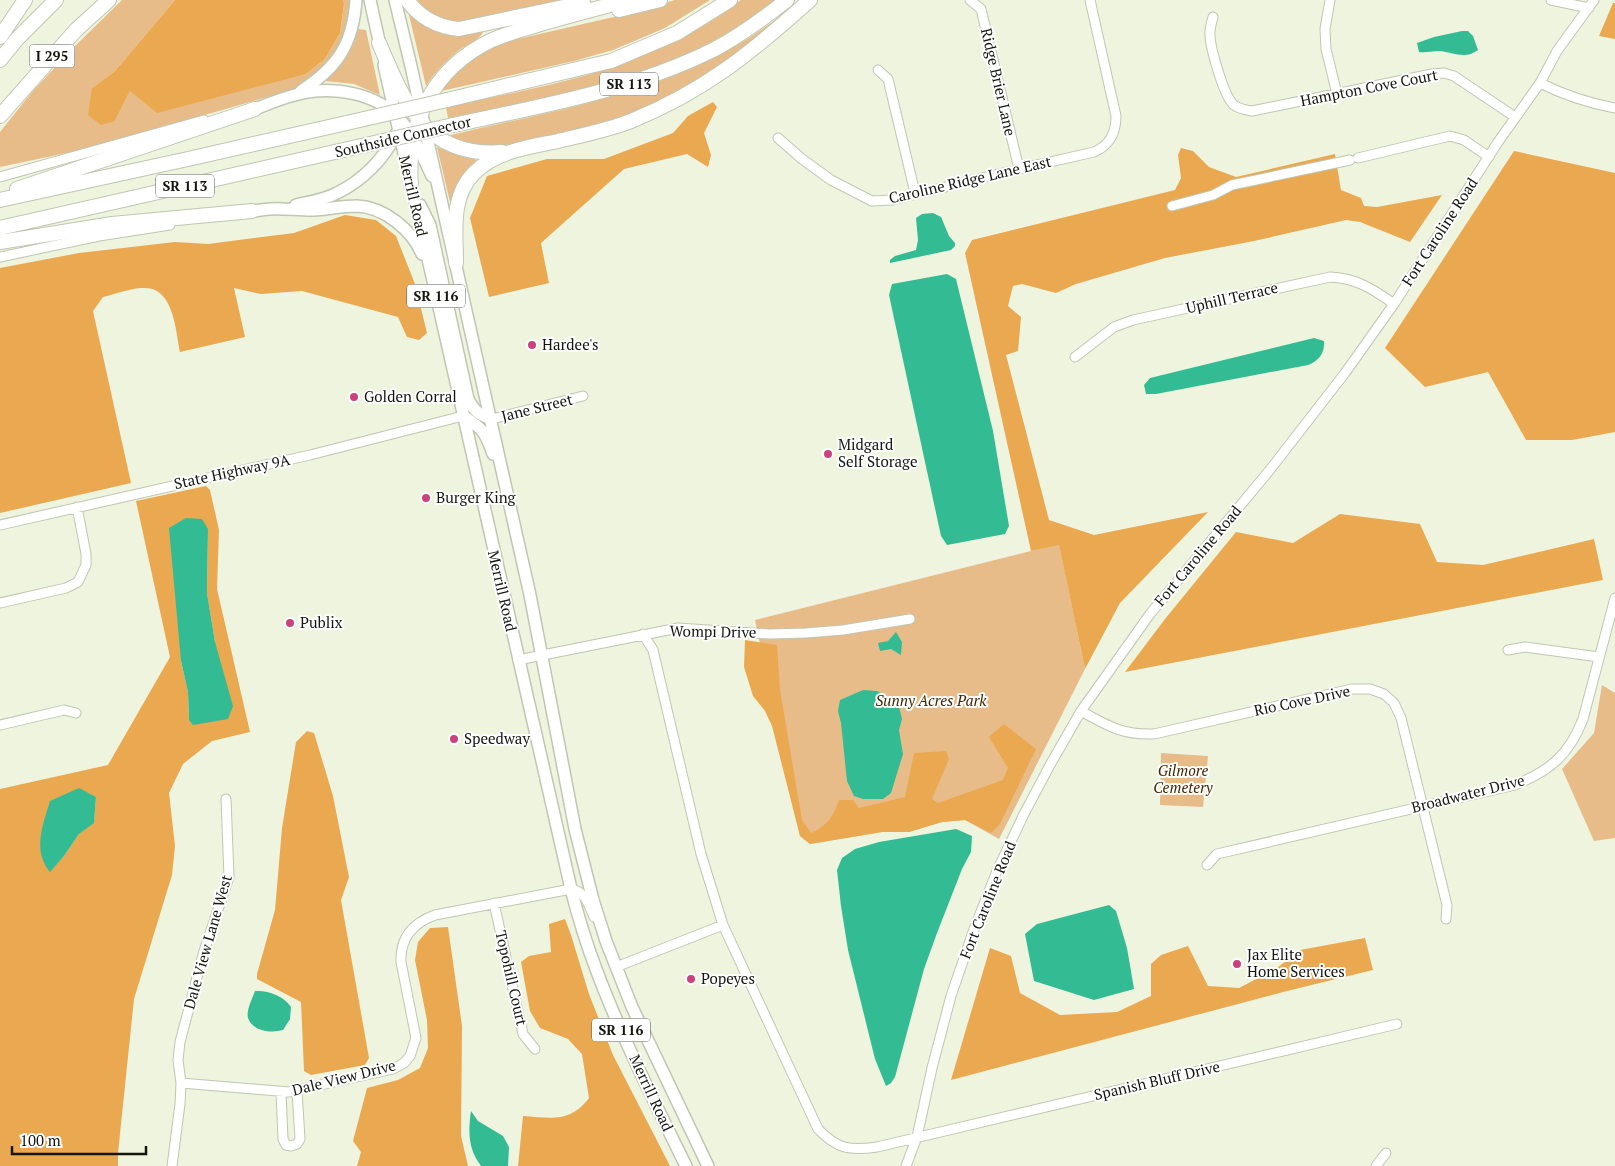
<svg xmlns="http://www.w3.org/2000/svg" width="1615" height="1166" font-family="'PT Serif',serif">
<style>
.green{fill:#e7bc89}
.forest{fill:#eaa851;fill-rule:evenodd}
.water{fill:#33bb93}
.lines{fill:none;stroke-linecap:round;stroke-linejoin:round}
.minor-casing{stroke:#c0c6b1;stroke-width:11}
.major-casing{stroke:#c0c6b1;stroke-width:14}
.highway-casing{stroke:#c0c6b1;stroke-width:16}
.minor{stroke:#fff;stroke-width:9}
.major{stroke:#fff;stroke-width:11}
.highway{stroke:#fff;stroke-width:14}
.highway-bridge-casing{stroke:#c0c6b1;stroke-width:16;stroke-linecap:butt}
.highway-bridge{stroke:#fff;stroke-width:14}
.poi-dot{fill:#cb427c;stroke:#fff;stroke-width:2}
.labels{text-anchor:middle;stroke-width:4;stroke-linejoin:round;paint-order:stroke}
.shield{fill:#fff;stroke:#5a5c57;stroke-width:1}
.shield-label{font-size:14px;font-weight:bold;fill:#14160f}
.street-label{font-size:15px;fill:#14160f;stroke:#fff}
.poi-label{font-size:15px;fill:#14160f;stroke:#fff;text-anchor:start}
.park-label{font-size:15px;font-style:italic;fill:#422801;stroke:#fff}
</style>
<rect width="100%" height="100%" fill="#eef4de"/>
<path class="green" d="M122 0H175L115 71 92 88 115 121 130 91 306 74 325 59 340 33 344 4 343 0H351C350 11 350 25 346 35 336 59 317 76 295 89L90 148 0 167V132L32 92 71 50Z
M417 0H578L467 23 446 21 428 13Z
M675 0H710L665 28 613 50 574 61 437 92C454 69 493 38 522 38L627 14Z
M741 0H776C750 19 724 37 695 50 619 86 531 103 448 118L446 107C505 94 567 84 623 63 666 47 704 25 741 0Z
M412 12 483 31V32C480 40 465 45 458 51 446 61 435 72 426 86L409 15Z
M783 14 784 16 753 44 684 89 633 113 607 123 500 147 469 144 447 136C566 107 683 92 783 14Z
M358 29 366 30 380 95 354 84 325 81C341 66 350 49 358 29Z
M437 147 456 154 477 160 462 176 450 202Z
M1059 544 1085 669 999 839 965 820 942 822 909 832H882L810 844 800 836 755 620Z
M1602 685 1615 693V838L1594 841 1562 769 1594 733Z
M1161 753 1208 756 1203 807 1160 805Z"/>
<path class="forest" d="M175 0H343L344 4 340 33 325 59 306 74 157 113 130 91 115 121 101 125 88 115 92 88 115 71Z
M1613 3H1615V39L1599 36Z
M713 102 717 107 704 133 711 155 708 167 687 154 624 169 541 243 549 283 489 297 470 218 487 176 547 159H604L673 133 688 116Z
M1181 148 1193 151 1209 167 1236 177 1335 154 1341 190 1361 198 1364 206 1377 207 1442 195 1410 242 1360 222 1346 220 1254 241 1165 258 1076 284 1056 293 1022 284 1013 286 1008 306 1021 317 1018 351 1006 355 1049 520 1094 535 1208 512 1120 603 1085 669 1059 545 1031 551 965 253 972 240 1175 190 1181 178 1178 155Z
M1514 151 1615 173V432L1572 440H1526L1488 372 1425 387 1385 348Z
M345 215 376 220 396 236 415 284 427 333 419 340 407 337 398 317 302 291 261 294 234 288 245 337 180 352C176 332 174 288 145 288 134 287 115 294 103 297L93 311 131 483 0 513V268L79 253 175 242 208 244 294 233Z
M206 486 210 490 219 530 217 589 250 732 212 741 183 764 169 793 175 846 172 875 134 999 118 1153V1166H0V789L108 765 170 657 136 501ZM208 529 207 593 215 642 189 720 188 692 181 661ZM96 797 94 822 79 834 64 856 50 871Z
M1340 514 1420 524 1437 562 1483 565 1594 539 1603 580 1125 672 1165 619 1236 532 1293 543Z
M745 640 777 645 780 690 802 820 811 833C828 825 833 817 839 800H853L859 808 905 797 914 753 946 751 949 759 932 799 938 803 1003 780 1008 768 989 737 1004 724 1036 749 1000 824 991 833 965 820 942 822 909 832H882L810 844 800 836 772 726 765 711 753 696 744 667Z
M307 731 314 733 333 796 349 877 341 900 369 1058 365 1065 311 1075 304 1071 301 1002 257 979V974L275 910 282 828 296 742Z
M565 919 571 935 589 994 613 1055 670 1166H518L523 1116C551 1118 570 1123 589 1098L582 1054 568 1039 540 1028 530 1011 521 962 529 956 551 952 549 924Z
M448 927 462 1026 461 1136 468 1166H357L361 1152 353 1141 367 1088 398 1080 420 1068 428 1048 427 1020 415 960 418 942 430 928Z
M1365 938 1373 970 1287 991 951 1080 990 948 1011 956 1020 993 1060 1015 1117 1012 1151 996V964L1161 955 1188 946 1208 986 1239 988 1277 968 1300 950Z"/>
<path class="water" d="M1462 31H1468L1473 36 1478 50C1465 60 1453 52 1439 51 1432 51 1426 53 1419 52L1417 43 1434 37Z
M933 213 941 217 949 236 955 243V246L951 250 890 263V260L895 256 916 250 918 240 916 218 922 214Z
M947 274 956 279 993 431 1009 526 1005 534 947 545 941 536 889 295 892 284Z
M1314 338 1324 341C1325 353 1319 361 1308 365L1156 394H1146L1144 385 1150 378Z
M186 518 202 519 208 529 207 593 215 642 233 706 228 719 193 725 189 720 188 692 181 661 169 528Z
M896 632 902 642 901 655 891 649 880 651 878 643 888 641Z
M863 690 877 691 898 702 902 719 899 730 903 754 891 793 883 799H863L854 796 847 781 841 723 838 711 840 700Z
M79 788 96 797 94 823 79 834 64 856 50 872C32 850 43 825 50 801Z
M956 829 972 836 971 852 962 869 937 933 924 969 895 1077 891 1083 886 1086 875 1059 848 950 841 906 837 870 842 858 855 849 879 842Z
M1109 905 1116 911 1127 948 1134 989 1094 1000 1034 981 1025 934 1037 924Z
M255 991C268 990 284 996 291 1007L290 1019 283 1030C272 1033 253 1032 248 1018 246 1011 252 999 255 991Z
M471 1111 478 1121 503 1136 509 1147 508 1166H481C468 1149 468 1132 471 1111Z"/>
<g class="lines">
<defs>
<path id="minor" d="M970 0 981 9 1019 169
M1330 0 1325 29 1326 49 1337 94
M1551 0 1589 8
M1213 17C1212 21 1210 27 1210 32 1209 45 1224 97 1234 105 1239 109 1246 110 1252 111L1432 74 1444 73 1454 76 1515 117
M878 70 888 79 915 193
M1540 83C1564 95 1588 103 1615 108
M778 138 802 159 831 180 872 201 892 200 1019 169 1094 152C1110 145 1116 133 1116 116L1090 0
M1358 158 1450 136 1464 140 1489 157
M0 177 204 120
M1172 206 1213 195 1232 185 1350 160
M0 257 99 236 170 225
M1075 357 1114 327 1133 320 1330 277C1356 278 1373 289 1394 304
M492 419 583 396
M0 525 310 455 463 416
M0 603 66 588 78 582 86 565V554L77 507
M643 634 653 650 701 854 723 925 818 1129C837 1149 850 1151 877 1147L1397 1024
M1508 650 1525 647 1599 657
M518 660 678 628 769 634 806 633 843 630 910 619
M1081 711C1108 726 1122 735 1154 734L1352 689H1370L1384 694 1394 703 1401 718 1447 905 1446 919
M0 725 64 710 76 713
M1207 865 1217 854 1515 785C1551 770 1569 755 1583 719L1615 598
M494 903 523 1034 535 1049
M616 967 723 925
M181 1083 289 1092 393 1069 404 1063 410 1056 416 1038 401 962C400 938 413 923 435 915L571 889C586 892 588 904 594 917
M281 1092 283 1139 286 1145 291 1146 297 1144 300 1139 297 1091
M172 1166 180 1104 181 1083 178 1060 180 1042 204 951 229 877 226 799
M906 1166 917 1137 932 1068 951 996 973 932 997 871 1024 814 1050 765 1081 711 1150 614 1269 471 1345 373 1394 304 1498 142 1540 83 1557 51 1594 0
M1376 1166 1386 1153"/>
<path id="major" d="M370 0 381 50
M395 0 410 62 530 595 575 829 593 900 606 941 632 1007 708 1166
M384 65 571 889C578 916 586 943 596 969 621 1036 654 1101 686 1166
M301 91C338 67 353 44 356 0
M255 109C268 104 282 98 295 95 331 85 378 92 402 122 415 138 423 157 432 176
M296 205C309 202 324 200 337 193 362 181 384 159 396 134
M420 205 430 225 468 399C474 411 479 415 492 419
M252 211C262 210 273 208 283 209 293 209 304 210 314 210 328 209 342 206 357 206 384 207 412 230 422 254
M463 416C483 429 485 431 493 454"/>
<path id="highway" d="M407 0C420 18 437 27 459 29L583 3
M619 10 660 0
M0 37 25 0
M379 43C405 103 425 158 502 152
M0 60 17 39 56 0
M447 100 611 61 677 33 730 0
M0 116 76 30 109 0
M453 125C542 106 633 90 715 49 741 35 764 18 787 0
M411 185C406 123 433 69 490 41 505 34 521 30 537 25 568 16 599 8 629 0
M17 189 255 109
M0 200 188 159 364 119
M0 228 370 144
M0 242 112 224 252 211
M456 263C456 232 450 197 474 173 496 151 529 147 558 141 583 135 608 130 631 121 705 91 752 52 810 0"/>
</defs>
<use href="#minor" class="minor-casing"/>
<use href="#major" class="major-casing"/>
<use href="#highway" class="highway-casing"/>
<use href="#minor" class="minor"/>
<use href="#major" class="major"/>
<use href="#highway" class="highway"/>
<defs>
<path id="highway-bridge" d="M364 119 447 100
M370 144 453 125"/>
</defs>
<use href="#highway-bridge" class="highway-bridge-casing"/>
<use href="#highway-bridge" class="highway-bridge"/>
</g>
<g class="poi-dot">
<circle cx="532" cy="345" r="5"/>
<circle cx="354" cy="397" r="5"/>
<circle cx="828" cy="454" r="5"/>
<circle cx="426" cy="498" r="5"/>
<circle cx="290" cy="623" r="5"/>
<circle cx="454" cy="739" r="5"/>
<circle cx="1237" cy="964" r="5"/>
<circle cx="691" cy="979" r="5"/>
</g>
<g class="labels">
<g class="shield">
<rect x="29.5" y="44.5" width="45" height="23" rx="4"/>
<rect x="600" y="72.5" width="58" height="23" rx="4"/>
<rect x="156" y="174.5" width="58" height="23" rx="4"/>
<rect x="407" y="284.5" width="58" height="23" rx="4"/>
<rect x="592" y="1018.5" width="58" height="23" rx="4"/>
</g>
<g class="shield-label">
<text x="52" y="61">I 295</text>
<text x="629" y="89">SR 113</text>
<text x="185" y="191">SR 113</text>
<text x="436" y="301">SR 116</text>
<text x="621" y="1035">SR 116</text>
</g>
<g class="street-label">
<text transform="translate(998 82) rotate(77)" y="5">Ridge Brier Lane</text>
<text transform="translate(1369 88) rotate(-11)" y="5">Hampton Cove Court</text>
<text transform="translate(403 137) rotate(-13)" y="5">Southside Connector</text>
<text transform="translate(970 180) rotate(-13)" y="5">Caroline Ridge Lane East</text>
<text transform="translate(413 196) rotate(77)" y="5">Merrill Road</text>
<text transform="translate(1440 232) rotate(-57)" y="5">Fort Caroline Road</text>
<text transform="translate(1232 298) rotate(-13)" y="5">Uphill Terrace</text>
<text transform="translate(537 408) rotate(-14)" y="5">Jane Street</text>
<text transform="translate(232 472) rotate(-12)" y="5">State Highway 9A</text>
<text transform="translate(1198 556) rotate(-50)" y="5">Fort Caroline Road</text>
<text transform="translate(502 591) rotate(77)" y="5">Merrill Road</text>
<text transform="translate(713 632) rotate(1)" y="5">Wompi Drive</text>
<text transform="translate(1302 701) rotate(-12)" y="5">Rio Cove Drive</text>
<text transform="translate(1468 794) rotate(-14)" y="5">Broadwater Drive</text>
<text transform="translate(988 900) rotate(-68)" y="5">Fort Caroline Road</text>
<text transform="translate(208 942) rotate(-74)" y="5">Dale View Lane West</text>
<text transform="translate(511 978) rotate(77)" y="5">Topohill Court</text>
<text transform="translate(344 1078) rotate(-14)" y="5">Dale View Drive</text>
<text transform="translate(1157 1081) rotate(-13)" y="5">Spanish Bluff Drive</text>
<text transform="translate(651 1093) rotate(65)" y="5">Merrill Road</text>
</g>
<g class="poi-label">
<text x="542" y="350">Hardee's</text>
<text x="364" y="402">Golden Corral</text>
<text x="838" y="450">Midgard<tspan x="838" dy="17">Self Storage</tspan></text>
<text x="436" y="503">Burger King</text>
<text x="300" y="628">Publix</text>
<text x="464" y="744">Speedway</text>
<text x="1247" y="960">Jax Elite<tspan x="1247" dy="17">Home Services</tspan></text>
<text x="701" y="984">Popeyes</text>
</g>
<g class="park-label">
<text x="931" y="706">Sunny Acres Park</text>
<text x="1183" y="776">Gilmore<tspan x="1183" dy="17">Cemetery</tspan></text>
</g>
</g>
<path d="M12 1146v8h134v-8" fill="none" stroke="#14160f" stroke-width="2.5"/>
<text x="20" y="1146" font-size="15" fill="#14160f" stroke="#ffffff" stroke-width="4" paint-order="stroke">100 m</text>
</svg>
